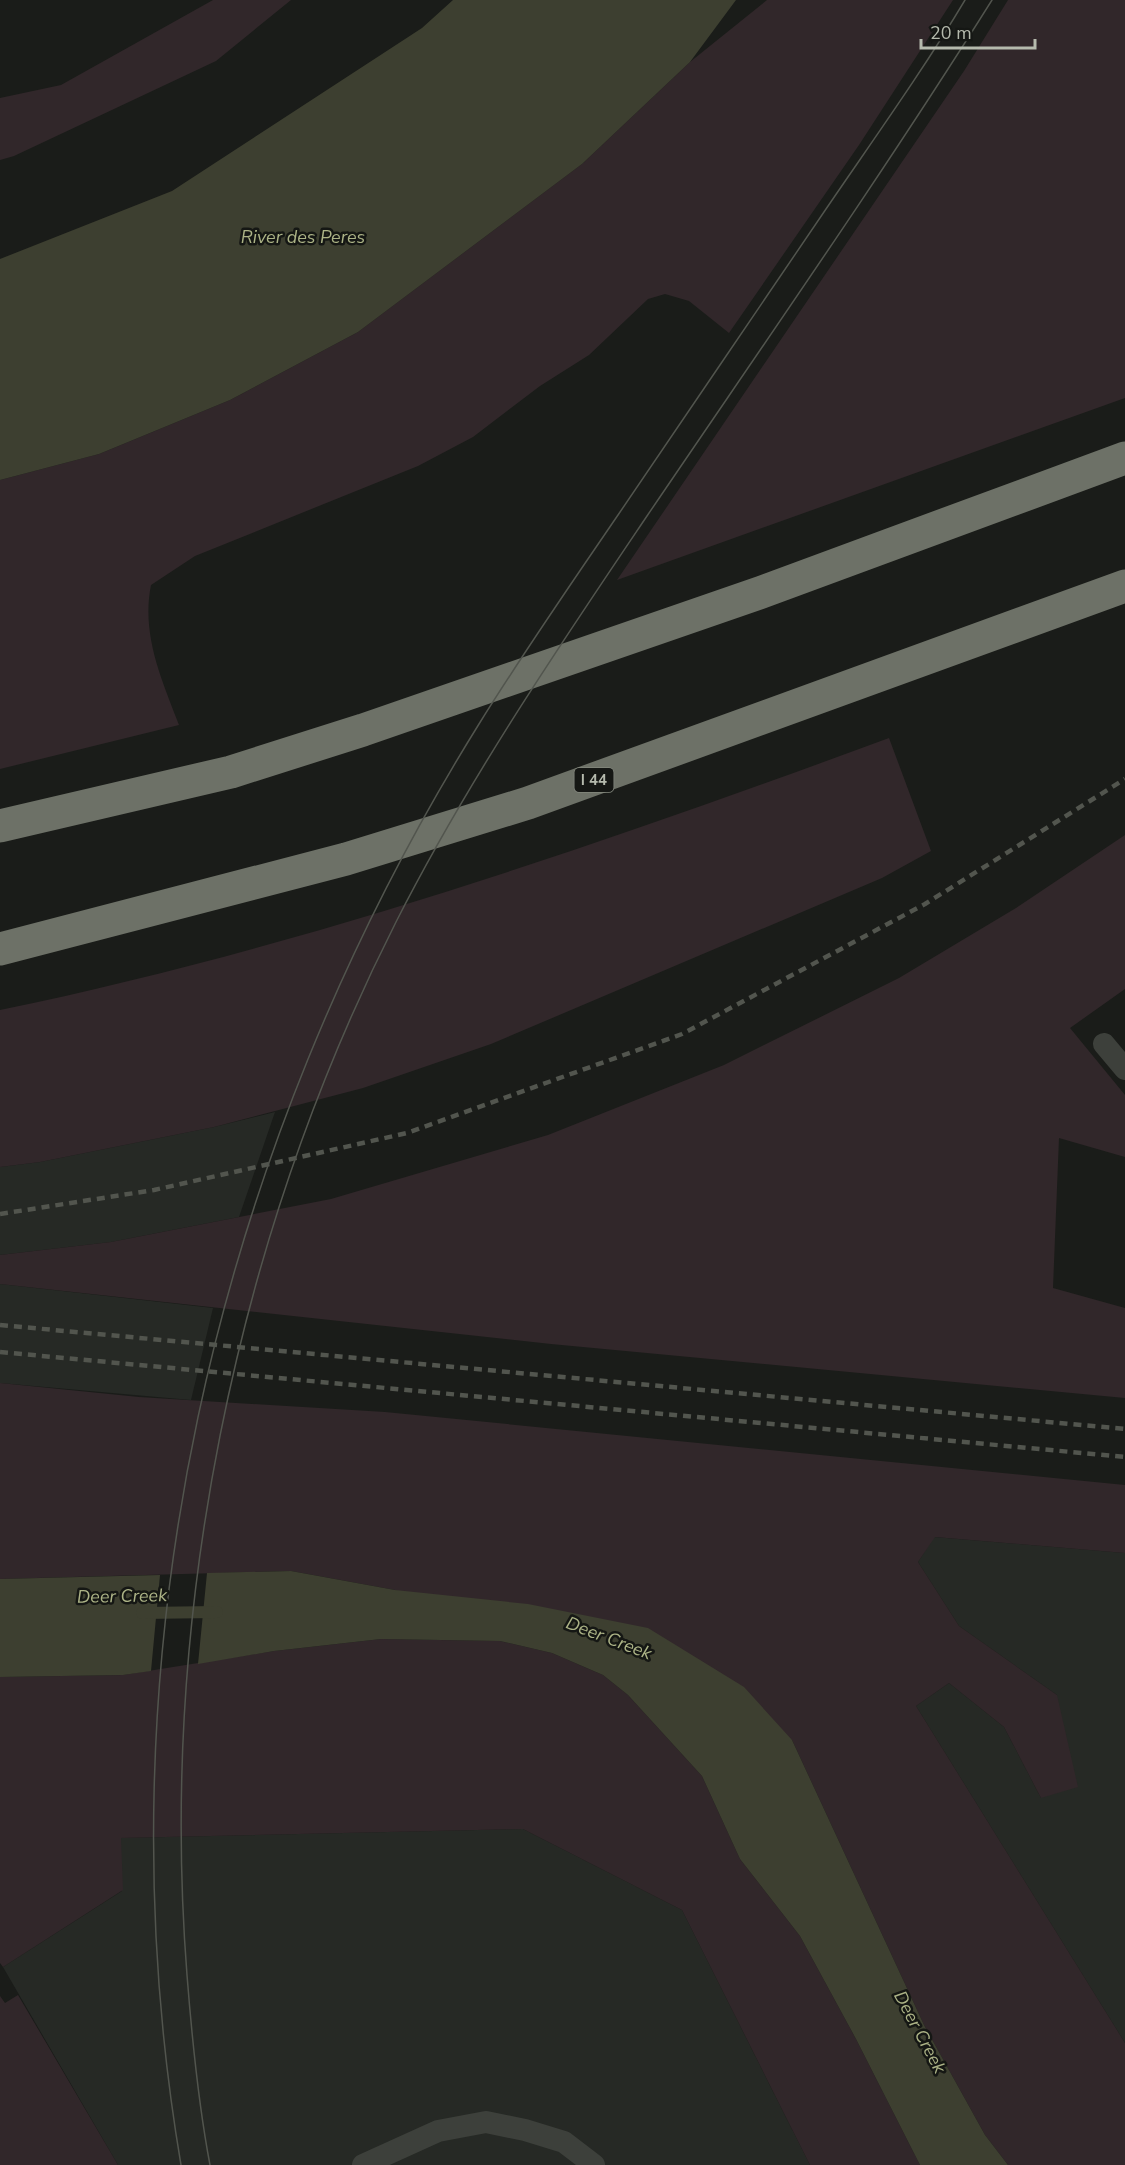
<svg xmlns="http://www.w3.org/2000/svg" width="1125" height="2165" font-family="'Nunito Sans',sans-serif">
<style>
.built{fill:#262925}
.green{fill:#31272a}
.water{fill:#3d3f30}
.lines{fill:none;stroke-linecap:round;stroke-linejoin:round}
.stream{stroke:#3d3f30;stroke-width:12}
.lane{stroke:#3d403b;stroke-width:22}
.highway{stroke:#6d7167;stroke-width:33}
.tram{stroke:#52554e;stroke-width:1.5}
.rail{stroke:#52554e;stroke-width:4.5;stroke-dasharray:8 6;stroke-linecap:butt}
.labels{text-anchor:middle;stroke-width:5;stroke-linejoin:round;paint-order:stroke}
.shield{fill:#151714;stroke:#85897f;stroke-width:1.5}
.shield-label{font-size:15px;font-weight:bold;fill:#b5baad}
.water-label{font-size:18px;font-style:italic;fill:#acb386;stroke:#151714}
</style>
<rect width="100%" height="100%" fill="#1a1c19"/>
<path class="built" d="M275 1112 239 1217 111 1242 0 1255V1167L40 1162 214 1127Z
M0 1284 213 1308 191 1400 0 1383Z
M934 1537 1125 1553V2043L916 1706 949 1683 1004 1727 1041 1798 1057 1695 959 1626 918 1562Z
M523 1829 682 1910 810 2165H118L3 1967 122 1891 120 1838Z"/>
<path class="green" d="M213 0H291L216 61 14 156 0 160V98L61 85Z
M767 0H953L859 145 729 333 689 301 665 294 648 299 589 355 540 386 473 437 418 466 195 556 151 585C141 635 162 680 179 725L0 769V480L99 454 230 400 358 332 582 164 690 62Z
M1008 0H1125V398L617 580 964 71Z
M889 738 931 851 882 878 491 1044 363 1088 214 1127 40 1162 0 1167V1010C304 947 599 845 889 738Z
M1125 835V989L1070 1028 1125 1095V1157L1059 1138 1053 1288 1125 1308V1398L551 1344 0 1284V1255L111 1242 331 1199 548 1135 724 1065 899 978 1016 908Z
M0 1383 139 1397 385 1412 1125 1485V1553L935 1537 918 1562 959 1626 1057 1695 1078 1787 1041 1798 1004 1727 949 1683 916 1706 1125 2043V2165H1008L985 2135 924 2025 792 1740 395 1590 291 1571 0 1579Z
M381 1639 500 1641 552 1653 603 1675 628 1695 702 1776 740 1859 800 1936 856 2039 920 2165H810L682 1910 523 1829 121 1838 123 1890 3 1967 0 1963V1677L123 1675 274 1651Z
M18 1995 118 2165H0V1996L5 2003Z"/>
<path class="water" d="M453 0H736L690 62 582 164 358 332 230 400 99 454 0 480V259L172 191 422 28Z
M291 1571 395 1590 528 1604 648 1628 744 1687 792 1740 924 2025 985 2135 1008 2165H920L856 2039 800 1936 740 1859 702 1776 628 1695 603 1675 552 1653 500 1641 381 1639 274 1651 198 1664 207 1573Z
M160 1575 151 1671 123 1675 0 1677V1579Z"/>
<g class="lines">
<path class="stream" d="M142 1613 217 1612"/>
<path class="lane" d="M1104 1044 1125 1069
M363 2165 438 2131 486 2122 525 2130 564 2142 594 2165"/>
<path class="highway" d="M0 826 231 772 363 730 762 592 1125 458
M0 949 346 859 528 803 1125 586"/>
<path class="tram" d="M181 2165C96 1663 212 1153 479 724 523 653 571 584 618 515 687 413 757 311 826 209 873 140 922 72 965 0
M210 2165C198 2102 192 2039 187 1975 159 1618 234 1242 396 922 468 780 558 648 647 516 763 345 882 175 992 0"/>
<path class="rail" d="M0 1214 154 1190 407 1133 682 1034 925 904 1125 779
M0 1325 1125 1429
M0 1352 1125 1457"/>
</g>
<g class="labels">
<rect class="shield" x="574.5" y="768" width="39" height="24" rx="4.5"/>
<g class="shield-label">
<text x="594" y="785">I 44</text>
</g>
<g class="water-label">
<text x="303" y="243">River des Peres</text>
<text transform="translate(122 1596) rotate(-1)" y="6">Deer Creek</text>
<text transform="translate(609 1638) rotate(21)" y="6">Deer Creek</text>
<text transform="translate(920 2032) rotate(62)" y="6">Deer Creek</text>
</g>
</g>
<path d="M921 39v9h114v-9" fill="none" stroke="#b5baad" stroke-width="3"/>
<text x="930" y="39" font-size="18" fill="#b5baad" stroke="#151714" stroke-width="4.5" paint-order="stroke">20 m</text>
</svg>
